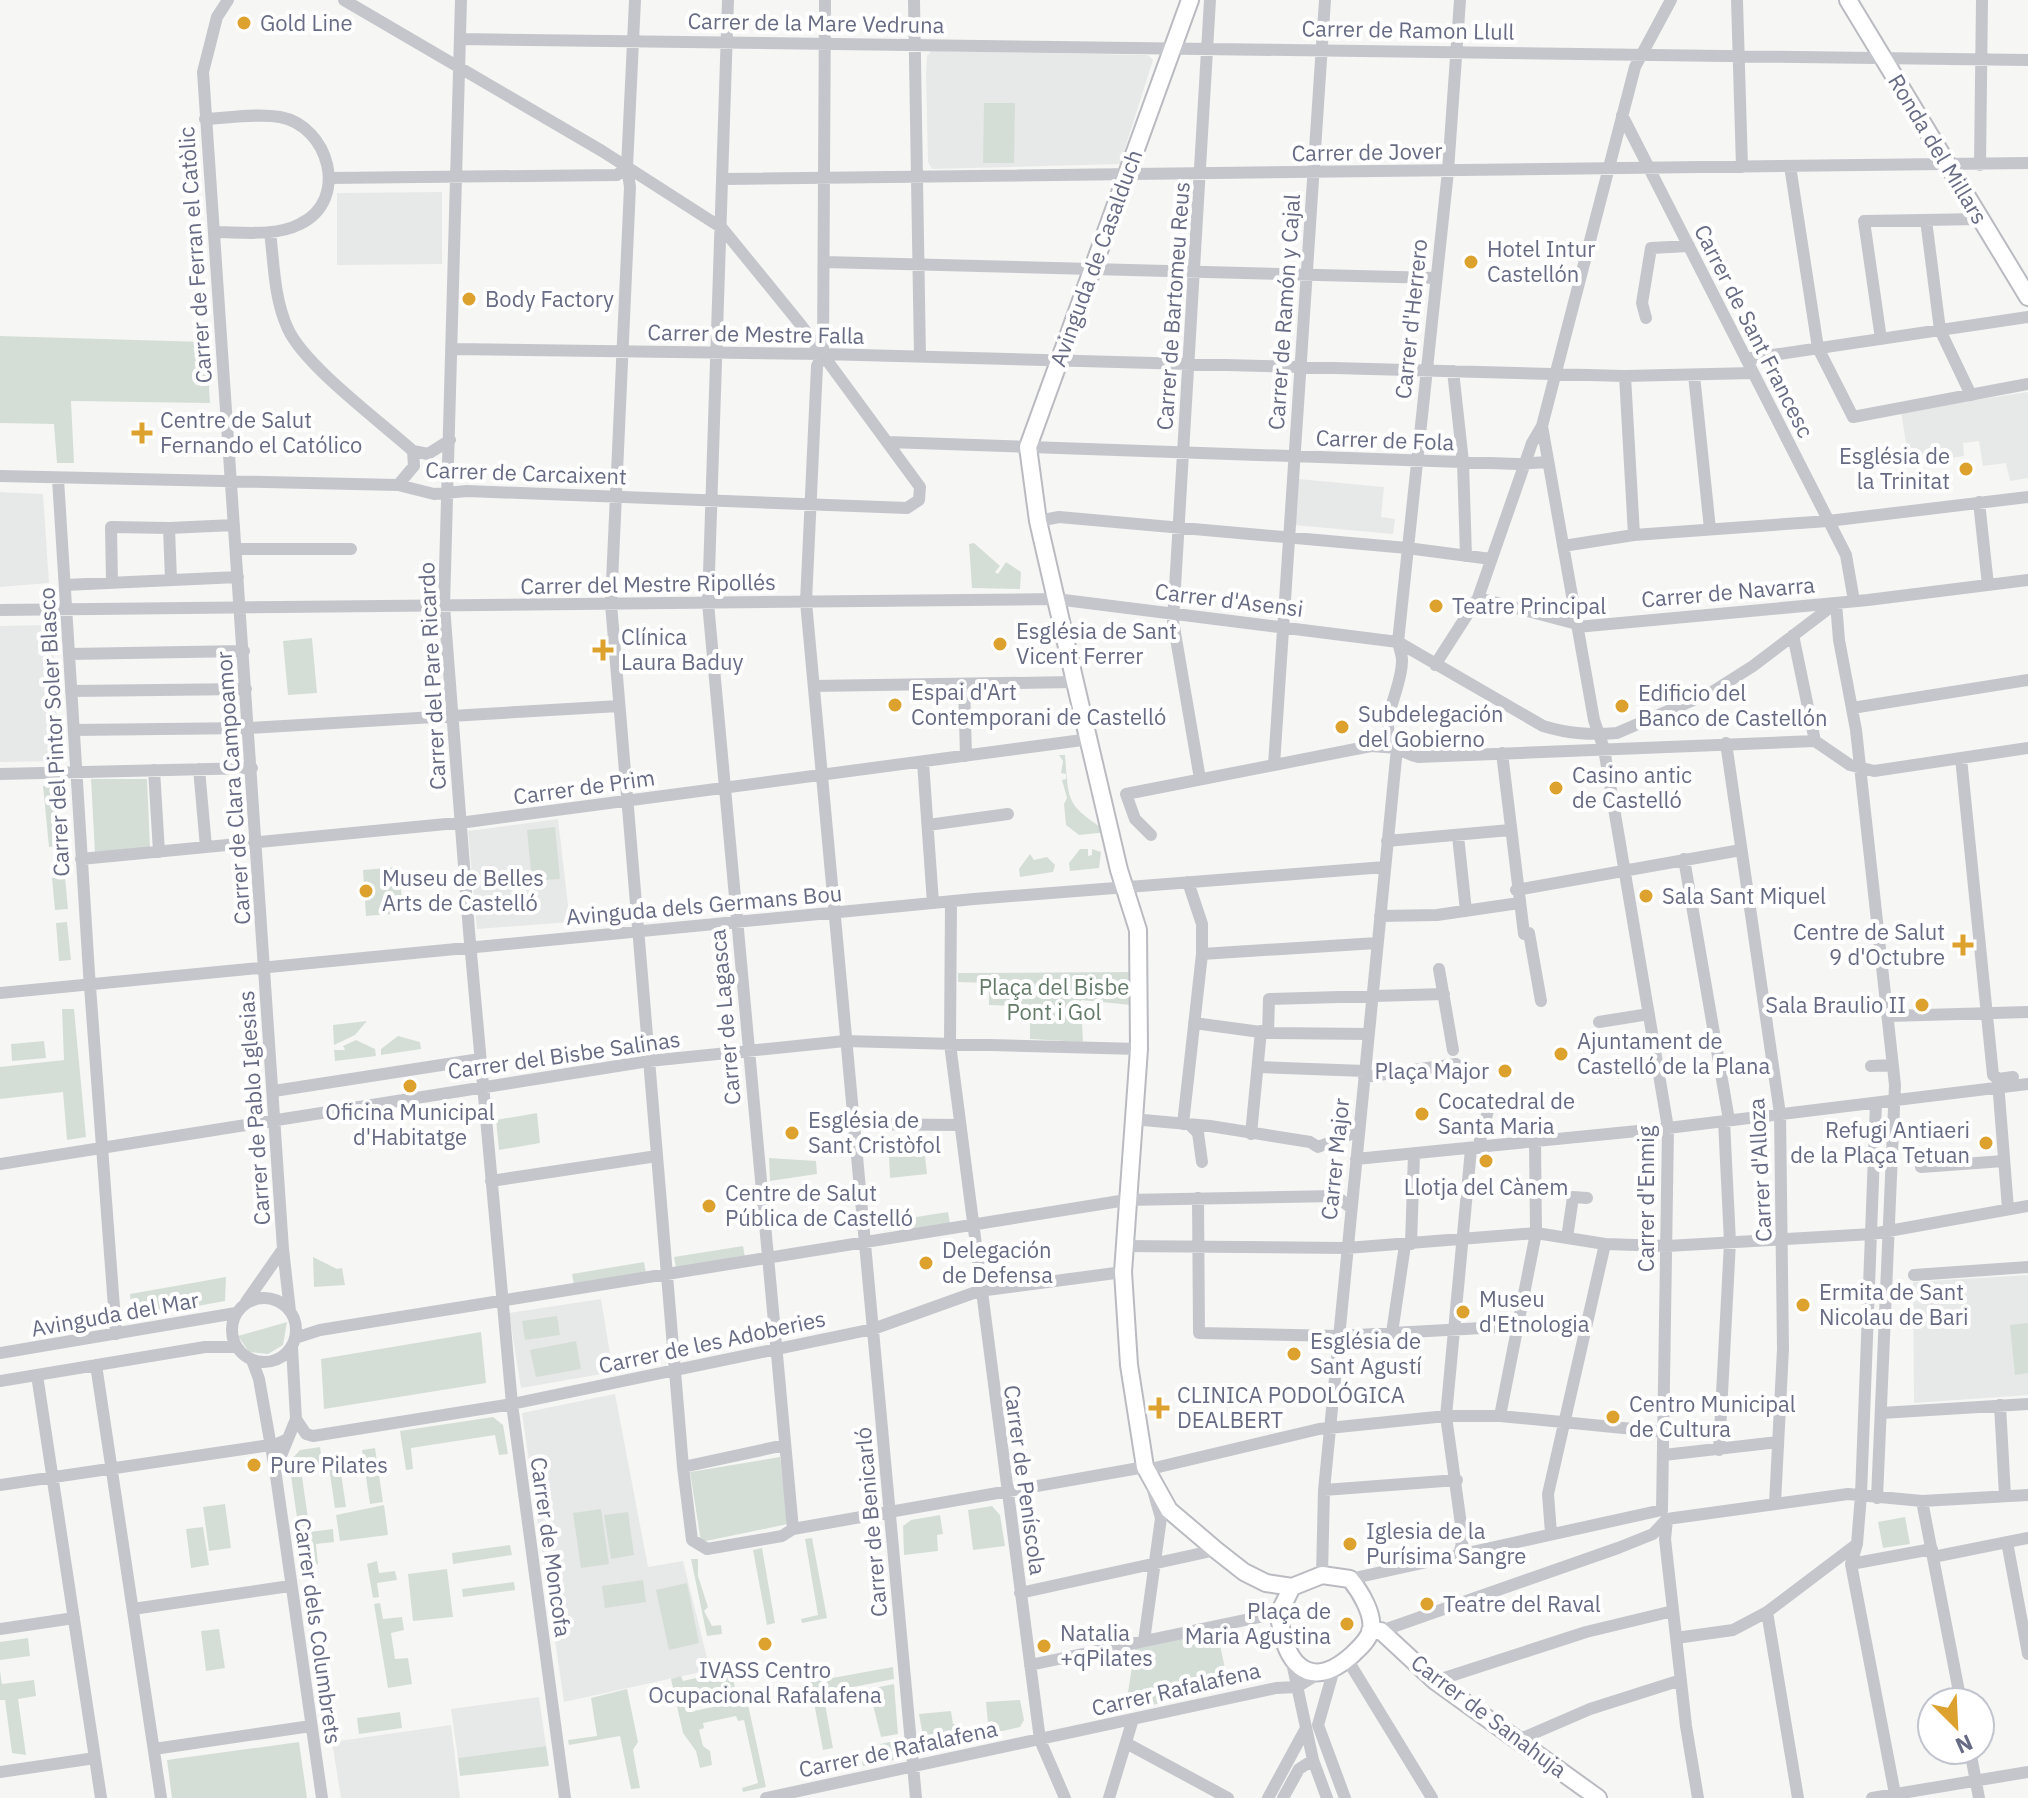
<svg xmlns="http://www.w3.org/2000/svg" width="2028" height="1798" font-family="'IBM Plex Sans',sans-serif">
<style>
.built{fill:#e7e8e8}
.green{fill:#d5ded6}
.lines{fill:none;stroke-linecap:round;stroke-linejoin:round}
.major-casing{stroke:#babbc1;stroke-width:20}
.minor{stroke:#c5c6cc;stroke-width:12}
.major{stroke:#fff;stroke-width:16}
.poi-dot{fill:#dda12e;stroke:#fff;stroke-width:3}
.labels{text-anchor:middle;stroke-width:8;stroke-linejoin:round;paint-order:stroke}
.poi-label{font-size:22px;fill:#676b84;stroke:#fff;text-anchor:start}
.street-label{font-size:22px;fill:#676b84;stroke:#fff}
.park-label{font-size:22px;fill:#667c6b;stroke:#fff}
</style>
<rect width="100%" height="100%" fill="#f6f7f4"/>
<path class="built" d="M931 51 1148 55 1153 60 1120 164 932 169 928 162 926 75 927 56Z
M442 192V264L337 265V193Z
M2028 392V478L2010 481 2006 463 1983 466 1979 441 1963 443 1964 456 1909 464 1901 411Z
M1298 479 1384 487 1381 517 1395 519 1393 534 1294 525Z
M0 492 43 494 49 583 0 587Z
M52 625 59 761 0 762V626Z
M558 819 570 922 477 929 468 831Z
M2028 1275V1395L1914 1403 1913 1282Z
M601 1299 613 1372 521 1388 509 1313Z
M615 1394 648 1567 683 1561 710 1670 564 1702 522 1413Z
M539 1697 546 1746 458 1758 451 1709Z
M451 1725 460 1798H341L332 1742Z"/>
<path class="green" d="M984 103H1015L1014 163H983Z
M0 336 206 342 210 403 71 401 74 463H57L54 424 0 423Z
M974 543 1000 566 995 572 998 574 1006 562 1021 572 1020 589 972 588 969 544Z
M312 638 317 693 288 695 283 641Z
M1059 755H1065C1069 804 1066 804 1108 832L1079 835 1066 825 1064 804 1067 798 1062 780 1066 779V774L1061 773 1063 761Z
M91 779H147L150 847 95 853Z
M57 785 63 845 49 847 43 786Z
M555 827 560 879 532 881 527 830Z
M1080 849H1088V856L1092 855V849L1101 852 1099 868 1070 871 1069 863Z
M1030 854 1034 860 1047 857 1055 865 1053 872 1020 877 1019 869Z
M399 867 403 913 366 916 363 870Z
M65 877 68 909 55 910 52 878Z
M67 922 71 960 59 961 56 923Z
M1131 972V1005L1081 1000 1083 1042 1030 1039V1013L1020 1012V1006L989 1005V983L958 982V973Z
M62 1009H74L86 1137 67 1140 63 1092 0 1099V1067L64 1060Z
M367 1021 355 1035 334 1045 333 1025Z
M398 1036 420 1042 421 1049 381 1055V1049Z
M356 1040 375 1049 376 1056 335 1061 334 1050H345L343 1046Z
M44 1041 46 1058 12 1061 11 1044Z
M537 1113 540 1143 499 1150 496 1120Z
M925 1156 927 1174 890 1178 889 1157Z
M769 1158 816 1161 817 1174 770 1181Z
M948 1212 950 1223 899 1231 897 1220Z
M743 1246 745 1257 676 1268 674 1257Z
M313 1257 337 1269 342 1268 345 1285 314 1287Z
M644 1262 646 1273 574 1285 572 1274Z
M226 1277 225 1301 132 1318 130 1294Z
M557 1316 560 1335 525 1340 522 1321Z
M287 1322 283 1345 268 1354 249 1352 238 1336Z
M2028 1323V1373L2015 1375 2010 1325Z
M481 1332 486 1383 324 1409 321 1359Z
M576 1341 581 1369 536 1377 530 1350Z
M493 1417 503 1425 508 1454 499 1455 495 1435 411 1448 413 1469 406 1470 400 1431Z
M320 1447 323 1466 301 1470 310 1532 333 1529 334 1542 316 1544 318 1564 304 1566 289 1462 300 1450Z
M375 1448 383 1502 370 1504 362 1450Z
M338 1453 346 1507 335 1508 327 1454Z
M780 1457 788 1524 701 1542 690 1472Z
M225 1504 231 1548 209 1551 203 1507Z
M384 1505 388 1535 340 1541 336 1515Z
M992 1506 1000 1515 1005 1546 973 1550 968 1510Z
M601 1509 609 1564 581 1568 573 1513Z
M628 1512 634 1555 611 1559 604 1515Z
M940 1515 943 1534 937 1535 938 1551 904 1555 903 1526 911 1520Z
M1905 1517 1910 1544 1883 1548 1878 1522Z
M203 1527 209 1565 191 1568 186 1529Z
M812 1538 827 1618 802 1623 801 1619 818 1615 805 1539Z
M510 1545 512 1555 453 1564 452 1553Z
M762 1548 775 1623 767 1625 753 1550Z
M691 1559H698V1576L708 1607 704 1611 712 1626 721 1625 722 1634 707 1636Z
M377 1561 379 1573 395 1571 397 1580 377 1583 379 1597 373 1598 367 1564Z
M447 1569 453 1617 413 1621 408 1574Z
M643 1580 646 1602 605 1608 602 1586Z
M514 1582 515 1590 463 1597 462 1589Z
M687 1583 699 1643 669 1650 656 1590Z
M380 1603 383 1619 402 1617 404 1630 391 1633 395 1659 408 1658 412 1684 388 1688 374 1604Z
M219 1629 225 1668 206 1671 201 1631Z
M1217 1630 1229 1688 1125 1711 1135 1648Z
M28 1638 30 1656 0 1660V1642Z
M893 1667 894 1679 823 1693 833 1748 823 1750 810 1682Z
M731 1670 736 1692 686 1703 689 1712 747 1700 766 1787 743 1792 742 1788 758 1783 744 1720 738 1721 736 1716 703 1723 704 1728 699 1730 703 1746 710 1751 712 1765 700 1768 696 1751 683 1733 671 1679 681 1676 683 1681Z
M0 1671 2 1684 34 1680 36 1696 18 1699 26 1755 12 1753 5 1700H0Z
M894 1684 898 1734 881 1737 869 1689Z
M627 1689 638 1742 633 1750 640 1788 631 1789 620 1736 569 1745 568 1740 597 1736 591 1698Z
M1020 1700 1024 1720 1020 1727 989 1734 986 1702Z
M951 1711 953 1724 963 1725 965 1745 933 1752 925 1748 919 1714Z
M400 1712 402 1728 359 1734 357 1718Z
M899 1740 900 1749 894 1760 863 1766 862 1761 883 1756 880 1744Z
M299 1742 307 1798H172L167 1760Z
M546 1746 549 1766 460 1776 458 1758Z"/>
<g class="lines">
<defs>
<path id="major" d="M1190 0 1028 447 1038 521 1075 682 1119 870 1138 930 1139 1049 1123 1272 1129 1365 1145 1467 1169 1510 1216 1550 1244 1572 1266 1583 1292 1587
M1848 0 2028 297
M1322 1575 1350 1579C1360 1591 1374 1614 1371 1630 1368 1641 1359 1648 1352 1655 1307 1695 1283 1660 1279 1613L1292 1587Z
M1370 1631H1381L1435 1681 1598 1798"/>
</defs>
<use href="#major" class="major-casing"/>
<path class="minor" d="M228 0 217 17 203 72 283 1249 290 1311
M461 0 444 606 469 931 512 1404 565 1798
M635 0 627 167 630 187 611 604 683 1467
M728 0 708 603 793 1529
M825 0 823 354 817 366 806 602 916 1798
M914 0 920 357
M1460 0 1448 171 1398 642C1399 647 1402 655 1402 660 1403 696 1361 742 1418 757L1815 741 1850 765 1874 771 2028 748
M1737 0 1742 167
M460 39 2028 60
M1622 115 1846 555 1854 601
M205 119C228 118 257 113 280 117 329 126 350 200 300 224 275 237 241 232 214 232
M1980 165 1982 0
M1790 166 1818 348 1853 417 2028 384
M330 178 617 175 627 167
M723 179 2028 163
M1926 220 1940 330 1971 395
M270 232C274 264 274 299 288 329 305 366 381 422 413 451L414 466 398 485
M824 262 1436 278
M1646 318 1642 303 1651 248 1689 246
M1881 339 1864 221 1981 219
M452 349 823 354 1625 376 1753 373
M1746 359 2028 317
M1453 371 1463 462 1466 556
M1694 375 1710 529
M1625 376 1634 535
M1542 426 1594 720 1604 749 1668 1128 1662 1510
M888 442 1518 464 1548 462
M413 451 428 454 450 440
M0 476 398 485 434 494 467 491 907 508 919 500 920 487 801 325 722 228 602 151 344 0
M58 479 89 973 116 1334
M1979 502 1988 585
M1038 521 1059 517 1407 548 1491 559
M169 528 234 525
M1563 546 1634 535 1828 521 2028 497
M236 549H351
M112 583 111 527 169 528 171 580
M65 585 238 577
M1478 598 1577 624
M1836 603 1839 640 1856 730 1895 1085 1877 1498
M0 610 1056 599 1398 642 1543 726C1569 734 1591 735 1617 733L1712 692 1753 666 1836 603
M1577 627 1868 600 2028 580
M1793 635 1815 741
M69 654 244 651
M1435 665 1478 598 1532 443 1542 426 1635 67 1671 0
M964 684 966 756
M814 686 1075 682
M71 691 246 689
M1852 708 2028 680
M74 730 249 728 619 706
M1726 743 1780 1114 1783 1349 1775 1503
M1502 753 1524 934 1529 933 1541 1001
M1961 758 1993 1075 1998 1079 2013 1077
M923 762 933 903
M1274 765 1325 0
M199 769 206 847
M154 770 159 852
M0 774 252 768
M1200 779 1173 621 1210 0
M928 825 1008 814
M1151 835 1135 819 1126 794 1371 746 1397 748
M1458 836 1466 911
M1387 841 1510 830
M81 859 467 822 1090 739
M1684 859 1729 1120
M1516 890 1741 850
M951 902 950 1044 1040 1740 1065 1798
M1380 916 1437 915 1519 903
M1202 954 1377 943
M1439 969 1453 1050
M0 993 974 899 1385 867
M1889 1016 2028 1012
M1599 1022 1649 1014
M1194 1023 1268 1033 1368 1034
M1268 1033 1269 999 1444 994
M1871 1066 1893 1065
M1258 1067 1365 1071
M1364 1077 1456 1064
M1998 1082 2008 1209
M274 1091 480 1059
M1876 1103 1861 1495 1857 1544 1851 1564 1895 1794
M1132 1119 1210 1126 1310 1142 1318 1147 1359 1131
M852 1124 959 1125
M1183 1124 1202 954V924L1188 882
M1190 1125 1198 1133 1202 1162
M1251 1134 1261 1031
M1478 1148 1489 1107
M1356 1159 1668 1128 2028 1084
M0 1164 649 1061 845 1041 1139 1049
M1921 1167 2004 1161
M491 1181 657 1156
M1198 1198 1199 1333 1339 1336 1518 1326
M1567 1238 1573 1197 1587 1198
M1411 1244 1414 1154
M1123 1246 1347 1248 1536 1233 1605 1244 1667 1246 1872 1234 2028 1206
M1914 1275 2028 1267
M232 1330a32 32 0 1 1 64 0a32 32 0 1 1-64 0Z
M246 1302 283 1249
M1392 1333 1405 1245
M295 1338 320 1330 1126 1200 1336 1196 1350 1207
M0 1353 236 1313
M252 1360 259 1379 275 1469 322 1798
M96 1365 161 1798
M37 1375 101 1798
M0 1381 205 1347H237
M2000 1405 2005 1496
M1881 1413 2028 1404
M1500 1416 1536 1233 1535 1142
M296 1419 306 1434 313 1436 512 1404 873 1329 979 1291 1123 1272
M785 1445 683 1467 692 1540 707 1549 782 1536 793 1529 1145 1467
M1719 1450 1730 1242 1724 1121
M1664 1455 1778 1442
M276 1468 296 1419 292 1347
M1146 1470 1319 1429 1446 1416H1500L1664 1432
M0 1485 277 1444 288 1439
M1324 1490 1457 1480
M1922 1501 1961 1702
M1667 1519 1848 1494 1922 1501 2028 1495
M1667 1520 1665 1539 1686 1726 1698 1798
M1551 1533 1548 1494 1605 1244
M2007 1542 2028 1654
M1459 1555 1463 1539 1446 1416 1471 1149
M1933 1557 2028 1538
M1851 1564 1932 1549
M1322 1575 1324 1490 1397 748
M1350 1579 1662 1510
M1020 1593 1216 1550
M133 1609 290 1586
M1767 1612 1798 1798
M0 1629 74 1618
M1381 1631 1618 1548 1653 1534 1667 1519
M1676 1638 1733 1630 1767 1612 1857 1544
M1144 1641 1161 1518 1153 1490
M1291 1658 1313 1760 1327 1798
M1347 1659 1432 1798
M1030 1665 1279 1613
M1334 1669 1318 1725 1345 1798
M1435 1681 1586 1632 1673 1611
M1518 1740 1590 1709 1681 1680
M1126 1743 1228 1798
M154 1749 311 1726
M1970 1750 1979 1798
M0 1772 95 1758
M766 1798 1276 1688 1297 1687 1318 1674
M1109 1798 1133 1719
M1268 1798 1306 1728
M1283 1798 1299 1769 1313 1760
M1872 1798 2028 1772"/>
<use href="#major" class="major"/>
</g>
<g class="poi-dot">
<circle cx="244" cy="23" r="8"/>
<circle cx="1471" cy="262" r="8"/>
<circle cx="469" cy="299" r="8"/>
<path d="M138 421h8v8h8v8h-8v8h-8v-8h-8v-8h8z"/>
<circle cx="1966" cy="469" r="8"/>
<circle cx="1436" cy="606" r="8"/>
<circle cx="1000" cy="644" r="8"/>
<path d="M599 638h8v8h8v8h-8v8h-8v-8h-8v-8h8z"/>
<circle cx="895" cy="705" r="8"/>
<circle cx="1622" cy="706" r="8"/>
<circle cx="1342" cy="727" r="8"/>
<circle cx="1556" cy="788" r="8"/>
<circle cx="366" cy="891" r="8"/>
<circle cx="1646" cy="896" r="8"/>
<path d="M1959 933h8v8h8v8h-8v8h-8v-8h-8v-8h8z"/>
<circle cx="1922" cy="1005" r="8"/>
<circle cx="1561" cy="1054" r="8"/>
<circle cx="1505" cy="1071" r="8"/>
<circle cx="410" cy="1086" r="8"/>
<circle cx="1422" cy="1114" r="8"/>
<circle cx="792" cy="1133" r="8"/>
<circle cx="1986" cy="1143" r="8"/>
<circle cx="1486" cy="1161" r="8"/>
<circle cx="709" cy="1206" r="8"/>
<circle cx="926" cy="1263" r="8"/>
<circle cx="1803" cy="1305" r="8"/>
<circle cx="1463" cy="1312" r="8"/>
<circle cx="1294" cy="1354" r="8"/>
<path d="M1155 1396h8v8h8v8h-8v8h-8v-8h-8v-8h8z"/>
<circle cx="1613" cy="1417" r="8"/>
<circle cx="254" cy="1465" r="8"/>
<circle cx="1350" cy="1544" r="8"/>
<circle cx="1427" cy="1604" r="8"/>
<circle cx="1347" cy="1624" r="8"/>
<circle cx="765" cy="1644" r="8"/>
<circle cx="1044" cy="1646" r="8"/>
</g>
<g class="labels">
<g class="poi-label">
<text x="260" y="31">Gold Line</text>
<text x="1487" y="257">Hotel Intur<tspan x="1487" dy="25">Castellón</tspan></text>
<text x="485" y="307">Body Factory</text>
<text x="160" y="428">Centre de Salut<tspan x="160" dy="25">Fernando el Católico</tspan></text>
<text x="1950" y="464" text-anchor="end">Església de<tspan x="1950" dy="25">la Trinitat</tspan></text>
<text x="1452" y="614">Teatre Principal</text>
<text x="1016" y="639">Església de Sant<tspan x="1016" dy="25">Vicent Ferrer</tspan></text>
<text x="621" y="645">Clínica<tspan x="621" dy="25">Laura Baduy</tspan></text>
<text x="911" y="700">Espai d'Art<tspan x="911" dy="25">Contemporani de Castelló</tspan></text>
<text x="1638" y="701">Edificio del<tspan x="1638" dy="25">Banco de Castellón</tspan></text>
<text x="1358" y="722">Subdelegación<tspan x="1358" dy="25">del Gobierno</tspan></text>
<text x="1572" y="783">Casino antic<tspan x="1572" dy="25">de Castelló</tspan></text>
<text x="382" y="886">Museu de Belles<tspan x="382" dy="25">Arts de Castelló</tspan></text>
<text x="1662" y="904">Sala Sant Miquel</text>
<text x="1945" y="940" text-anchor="end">Centre de Salut<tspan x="1945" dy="25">9 d'Octubre</tspan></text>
<text x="1906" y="1013" text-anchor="end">Sala Braulio II</text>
<text x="1577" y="1049">Ajuntament de<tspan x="1577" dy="25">Castelló de la Plana</tspan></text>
<text x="1489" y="1079" text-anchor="end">Plaça Major</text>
<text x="1438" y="1109">Cocatedral de<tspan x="1438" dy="25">Santa Maria</tspan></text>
<text x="410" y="1120" text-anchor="middle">Oficina Municipal<tspan x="410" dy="25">d'Habitatge</tspan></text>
<text x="808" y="1128">Església de<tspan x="808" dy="25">Sant Cristòfol</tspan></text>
<text x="1970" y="1138" text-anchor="end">Refugi Antiaeri<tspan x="1970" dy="25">de la Plaça Tetuan</tspan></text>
<text x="1486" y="1195" text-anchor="middle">Llotja del Cànem</text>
<text x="725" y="1201">Centre de Salut<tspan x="725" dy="25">Pública de Castelló</tspan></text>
<text x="942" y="1258">Delegación<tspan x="942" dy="25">de Defensa</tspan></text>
<text x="1819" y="1300">Ermita de Sant<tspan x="1819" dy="25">Nicolau de Bari</tspan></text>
<text x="1479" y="1307">Museu<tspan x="1479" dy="25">d'Etnologia</tspan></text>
<text x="1310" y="1349">Església de<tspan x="1310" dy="25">Sant Agustí</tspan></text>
<text x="1177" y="1403">CLINICA PODOLÓGICA<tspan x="1177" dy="25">DEALBERT</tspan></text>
<text x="1629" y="1412">Centro Municipal<tspan x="1629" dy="25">de Cultura</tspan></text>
<text x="270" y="1473">Pure Pilates</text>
<text x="1366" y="1539">Iglesia de la<tspan x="1366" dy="25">Purísima Sangre</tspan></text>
<text x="1443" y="1612">Teatre del Raval</text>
<text x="1331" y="1619" text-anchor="end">Plaça de<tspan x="1331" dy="25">Maria Agustina</tspan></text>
<text x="1060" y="1641">Natalia<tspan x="1060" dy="25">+qPilates</tspan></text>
<text x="765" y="1678" text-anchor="middle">IVASS Centro<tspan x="765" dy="25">Ocupacional Rafalafena</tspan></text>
</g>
<g class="street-label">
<text transform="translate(816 23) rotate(1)" y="8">Carrer de la Mare Vedruna</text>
<text transform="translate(1408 30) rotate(1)" y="8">Carrer de Ramon Llull</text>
<text transform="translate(1938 149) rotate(59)" y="8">Ronda del Millars</text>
<text transform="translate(1367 152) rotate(-1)" y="8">Carrer de Jover</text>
<text transform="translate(195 255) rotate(-94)" y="8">Carrer de Ferran el Catòlic</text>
<text transform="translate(1096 258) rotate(-70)" y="8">Avinguda de Casalduch</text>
<text transform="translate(1173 306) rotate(-86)" y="8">Carrer de Bartomeu Reus</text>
<text transform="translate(1284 312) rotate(-86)" y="8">Carrer de Ramón y Cajal</text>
<text transform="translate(1411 319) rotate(-84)" y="8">Carrer d'Herrero</text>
<text transform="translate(1754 331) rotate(63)" y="8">Carrer de Sant Francesc</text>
<text transform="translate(756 334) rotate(1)" y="8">Carrer de Mestre Falla</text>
<text transform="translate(1385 440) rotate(2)" y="8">Carrer de Fola</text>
<text transform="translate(526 473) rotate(2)" y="8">Carrer de Carcaixent</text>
<text transform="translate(648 584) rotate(-1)" y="8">Carrer del Mestre Ripollés</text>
<text transform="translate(1728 592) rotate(-5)" y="8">Carrer de Navarra</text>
<text transform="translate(1229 600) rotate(7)" y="8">Carrer d'Asensi</text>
<text transform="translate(432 676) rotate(-93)" y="8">Carrer del Pare Ricardo</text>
<text transform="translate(54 732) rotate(-93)" y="8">Carrer del Pintor Soler Blasco</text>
<text transform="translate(584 787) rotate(-8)" y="8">Carrer de Prim</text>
<text transform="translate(233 788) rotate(-94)" y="8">Carrer de Clara Campoamor</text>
<text transform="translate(704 905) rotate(-5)" y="8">Avinguda dels Germans Bou</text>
<text transform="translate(725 1017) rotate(-95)" y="8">Carrer de Lagasca</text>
<text transform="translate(564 1055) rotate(-8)" y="8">Carrer del Bisbe Salinas</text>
<text transform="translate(254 1108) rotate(-94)" y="8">Carrer de Pablo Iglesias</text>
<text transform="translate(1335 1159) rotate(-84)" y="8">Carrer Major</text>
<text transform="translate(1760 1170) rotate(-93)" y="8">Carrer d'Alloza</text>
<text transform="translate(1646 1199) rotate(-90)" y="8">Carrer d'Enmig</text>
<text transform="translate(115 1314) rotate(-10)" y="8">Avinguda del Mar</text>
<text transform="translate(712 1342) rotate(-12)" y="8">Carrer de les Adoberies</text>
<text transform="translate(1025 1480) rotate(82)" y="8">Carrer de Peníscola</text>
<text transform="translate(871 1522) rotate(-95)" y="8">Carrer de Benicarló</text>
<text transform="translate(551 1547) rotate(82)" y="8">Carrer de Moncofa</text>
<text transform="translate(318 1631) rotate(82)" y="8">Carrer dels Columbrets</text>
<text transform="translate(1176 1689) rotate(-13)" y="8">Carrer Rafalafena</text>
<text transform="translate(1489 1716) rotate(37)" y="8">Carrer de Sanahuja</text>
<text transform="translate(898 1749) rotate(-12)" y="8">Carrer de Rafalafena</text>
</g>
<g class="park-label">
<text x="1054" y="995">Plaça del Bisbe<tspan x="1054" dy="25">Pont i Gol</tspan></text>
</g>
</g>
<g transform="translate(1956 1726) rotate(156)"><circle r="38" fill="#ffffff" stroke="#c2c4ce" stroke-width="2"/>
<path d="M0-6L14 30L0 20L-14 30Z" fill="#dda12e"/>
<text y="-12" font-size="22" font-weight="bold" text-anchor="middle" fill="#676b84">N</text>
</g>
</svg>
